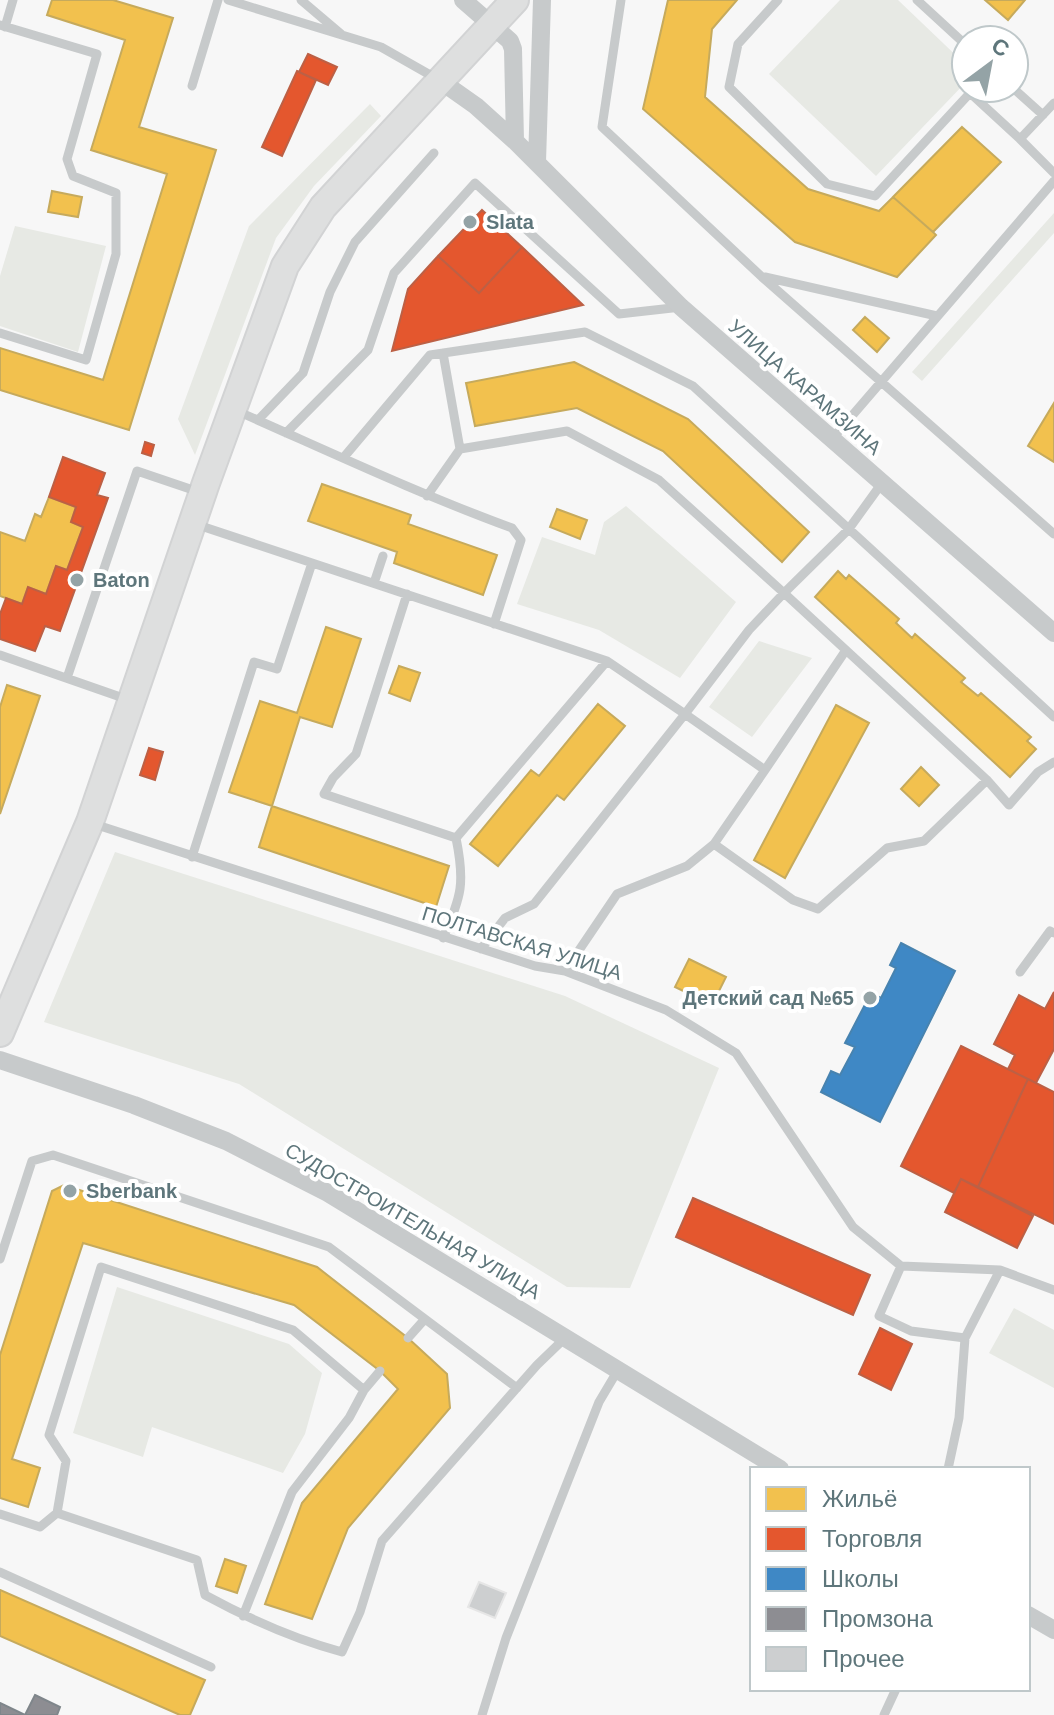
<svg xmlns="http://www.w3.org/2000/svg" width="1054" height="1715" font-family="Arial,sans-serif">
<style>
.green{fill:#e7e9e4}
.homes{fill:#f2c14e;stroke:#c6aa5c;stroke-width:2}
.shops{fill:#e4572e;stroke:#bc6045;stroke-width:2}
.schools{fill:#3f88c5;stroke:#4883af;stroke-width:2}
.industry{fill:#8d8d92;stroke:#7f868b;stroke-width:2}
.building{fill:#cdcfd0;stroke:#e6e6e6;stroke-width:2}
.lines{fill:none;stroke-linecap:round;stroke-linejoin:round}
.secondary-casing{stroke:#d2d3d4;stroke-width:30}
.lane{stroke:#c7cacb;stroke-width:9}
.street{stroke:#c7cacb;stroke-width:18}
.secondary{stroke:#dedfdf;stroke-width:26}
.poi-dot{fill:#94a3a6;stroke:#fff;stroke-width:3}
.labels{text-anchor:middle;stroke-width:8;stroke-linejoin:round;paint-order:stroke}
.poi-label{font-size:20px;font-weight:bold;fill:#5e767b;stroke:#fff;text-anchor:start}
.street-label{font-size:20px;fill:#5e767b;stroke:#fff}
</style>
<rect width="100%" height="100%" fill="#f7f7f7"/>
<path class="green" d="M840 0H898L966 65V82L876 176 769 74Z
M370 104 381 116 314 186 276 238 195 455 178 419 249 226Z
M1054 213V233L922 381 912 372Z
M15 226 106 246 78 352 0 326V276Z
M626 506 736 602 680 678 599 630 517 604 542 537 595 555 604 522Z
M759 641 812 658 752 737 709 707Z
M115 852 565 996 719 1068 630 1288 567 1287 239 1084 44 1022Z
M117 1287 289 1344 322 1373 305 1434 283 1473 152 1427 143 1457 73 1433Z
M1014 1308 1054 1330V1388L989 1353Z"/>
<path class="homes" d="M52 0H113L173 18 139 127 216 150 129 430 0 390V348L103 380 167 174 91 150 125 40 47 15Z
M668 0H737L712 29 705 97 808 189 879 211 893 197 933 232 936 235 897 277 795 242 643 109Z
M985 0H1025L1008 20Z
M962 127 1001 162 933 232 893 197Z
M52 191 82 197 78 217 48 212Z
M865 317 889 338 877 352 853 330Z
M574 362 688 419 809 532 782 562 663 451 577 408 475 426 466 383Z
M1054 403V462L1028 446Z
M322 484 411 515 408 524 497 555 483 595 394 563 397 552 308 521Z
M49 497 76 507 71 522 83 527 67 570 56 566 46 594 28 587 22 604 0 596V532L25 541 35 514 41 517Z
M557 509 587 520 580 539 550 527Z
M838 571 846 579 849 575 899 619 896 623 912 638 915 634 965 678 961 682 978 696 981 693 1031 737 1027 741 1036 749 1010 777 815 597Z
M326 627 361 639 332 727 300 717 272 806 229 792 260 701 297 713Z
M399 666 420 673 410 701 389 693Z
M7 685 40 696 0 814V707Z
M598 704 625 726 564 800 557 795 498 866 470 844 531 770 539 776Z
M836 705 869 723 785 878 754 860Z
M921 767 939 785 919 806 901 789Z
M272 806 449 866 436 907 259 847Z
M689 959 726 977 712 1005 675 987Z
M64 1185 317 1267 408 1338 447 1374 450 1408 348 1528 312 1619 265 1604 302 1503 398 1389 380 1371 294 1305 83 1243 12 1459 40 1468 28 1507 0 1498V1355L52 1191Z
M225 1559 246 1566 237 1593 216 1586Z
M0 1590 205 1680 190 1715H180L0 1636Z"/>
<path class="shops" d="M308 54 337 67 328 85 299 72Z
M297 71 316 80 282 156 262 147Z
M482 210 522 247 479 293 438 256Z
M522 247 583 305 392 351 408 289 438 256 479 293Z
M145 442 154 445 151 456 142 453Z
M63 457 105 473 97 495 108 498 60 631 45 626 35 651 0 639V614L6 598 22 604 28 587 46 594 56 566 67 570 83 527 71 522 76 507 49 497Z
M149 748 163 752 155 780 140 775Z
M1054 992V1049L1036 1083 1008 1069 1015 1055 994 1044 1019 995 1045 1009Z
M961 1046 1028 1079 978 1187 961 1179 954 1193 901 1166Z
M1028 1079 1054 1092V1224L978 1187Z
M961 1179 1033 1216 1017 1248 945 1212Z
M693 1198 870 1275 853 1315 676 1237Z
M880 1328 912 1344 891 1390 859 1374Z"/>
<path class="schools" d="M901 943 955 971 880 1122 821 1092 831 1071 840 1075 855 1047 845 1043 871 993 881 998 896 968 890 965Z"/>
<path class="industry" d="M35 1695 60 1707 57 1715H25Z
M0 1703 25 1715H0Z"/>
<path class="building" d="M479 1582 506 1593 495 1618 468 1607Z"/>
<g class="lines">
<defs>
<path id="secondary" d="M0 1033 90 822 206 483 285 266 323 207 515 0"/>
</defs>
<use href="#secondary" class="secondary-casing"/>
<path class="lane" d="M228 0 381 47 439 80
M301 0 341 34
M621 0 602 127 762 277 1054 534
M778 0 738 44 729 87 827 184 875 196 970 93 1020 139 1054 103
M917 0 966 45
M0 25 97 54 67 159 73 176 116 193V254L86 360 0 333
M5 27 13 0
M192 86 218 0
M1013 88 1043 115
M1020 139 1054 173
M765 277 937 316
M443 353 460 449
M237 411C328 451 419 494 512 528L521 540 494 624
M258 420 303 373 330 292 355 242 434 153
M286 433 368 350 394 273 475 183 619 314 681 307
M832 439 1054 181
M344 457 430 355 585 332 693 386 1054 717
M882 483 848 530 784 593 987 780 1009 805 1038 772 1054 762
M427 496 460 449 567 431 659 480 784 593 749 630 685 714 765 770 714 844 793 900 818 909 887 848 924 841 987 780
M195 524 607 661 685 714 534 904 505 918 481 949
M374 583 383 556
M407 594 356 754 333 778 324 794 456 838
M0 655 129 700
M67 678 137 471 199 492
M765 770 846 650
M94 824 535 966 565 971 666 1010 736 1053 853 1227 901 1266 1000 1270 1054 1290
M456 838 607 661
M192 857 254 662 277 669 312 563
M443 938C462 896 465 882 456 838
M565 971 617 894 687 866 714 844
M1020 972 1050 931 1054 933
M0 1259 32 1161 53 1155 329 1247 517 1388
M901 1266 879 1316 911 1331 965 1338
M408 1338 424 1320
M364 1390 380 1371
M948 1469 959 1418 965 1338 1000 1270
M57 1513 66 1461 49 1435 101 1267 293 1330 364 1390 349 1418 292 1492 243 1616
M0 1514 40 1527 57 1513 197 1560 205 1595C249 1619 294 1639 342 1652L360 1612 382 1541 537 1365 566 1337
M0 1572 211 1667
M482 1715 506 1638 599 1402 618 1370
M884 1715 896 1689"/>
<path class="street" d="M463 0 510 41 513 49 515 141
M442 82 476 106 515 141 681 307 1054 633
M537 162 542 0
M0 1060 134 1105 226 1141 328 1193 780 1469
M1028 1615 1054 1630"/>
<use href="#secondary" class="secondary"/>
</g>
<g class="poi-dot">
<circle cx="470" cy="222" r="8"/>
<circle cx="77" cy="580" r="8"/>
<circle cx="870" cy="998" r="8"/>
<circle cx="70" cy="1191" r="8"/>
</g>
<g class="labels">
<g class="poi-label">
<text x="486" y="229">Slata</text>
<text x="93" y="587">Baton</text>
<text x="854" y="1005" text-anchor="end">Детский сад №65</text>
<text x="86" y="1198">Sberbank</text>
</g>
<g class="street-label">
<text transform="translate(805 387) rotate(41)" y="7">УЛИЦА КАРАМЗИНА</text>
<text transform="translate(522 943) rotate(17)" y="7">ПОЛТАВСКАЯ УЛИЦА</text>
<text transform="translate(413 1221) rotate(30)" y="7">СУДОСТРОИТЕЛЬНАЯ УЛИЦА</text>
</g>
</g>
<rect x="750" y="1467" width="280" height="224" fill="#ffffff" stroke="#bfc8ca" stroke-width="2"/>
<rect x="766" y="1487" width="40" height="24" fill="#f2c14e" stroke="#bfc8ca" stroke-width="2"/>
<text x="822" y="1507" font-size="24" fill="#5e767b">Жильё</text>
<rect x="766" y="1527" width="40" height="24" fill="#e4572e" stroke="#bfc8ca" stroke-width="2"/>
<text x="822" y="1547" font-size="24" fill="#5e767b">Торговля</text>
<rect x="766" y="1567" width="40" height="24" fill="#3f88c5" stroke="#bfc8ca" stroke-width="2"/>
<text x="822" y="1587" font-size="24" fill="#5e767b">Школы</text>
<rect x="766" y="1607" width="40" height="24" fill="#8d8d92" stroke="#bfc8ca" stroke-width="2"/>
<text x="822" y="1627" font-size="24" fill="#5e767b">Промзона</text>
<rect x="766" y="1647" width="40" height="24" fill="#cdcfd0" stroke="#bfc8ca" stroke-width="2"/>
<text x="822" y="1667" font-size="24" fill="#5e767b">Прочее</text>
<g transform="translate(990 64) rotate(32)"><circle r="38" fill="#ffffff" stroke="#bfc8ca" stroke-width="2"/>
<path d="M0-6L14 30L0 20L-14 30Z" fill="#94a3a6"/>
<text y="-12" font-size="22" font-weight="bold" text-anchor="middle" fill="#5e767b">С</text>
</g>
</svg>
